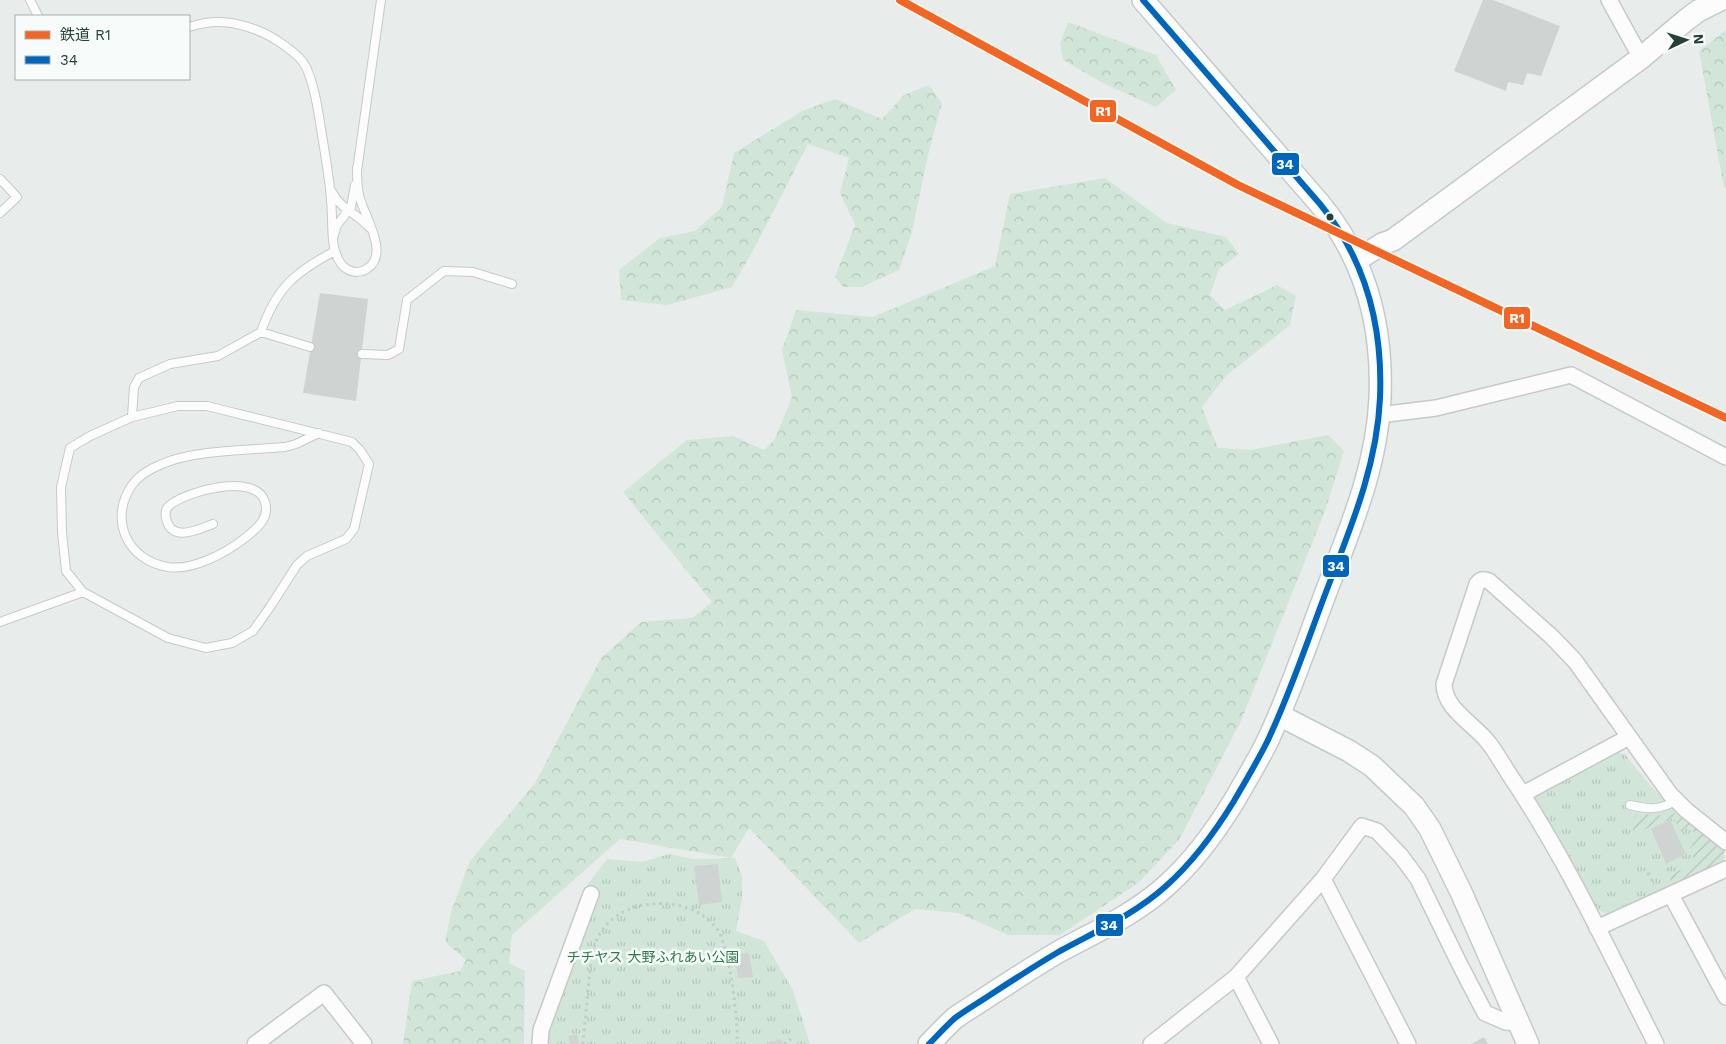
<svg xmlns="http://www.w3.org/2000/svg" width="1726" height="1044" font-family="'Work Sans','Noto Sans JP',sans-serif">
<style>
.forest{fill:url(#forest-crowns)}
.park{fill:url(#park-tufts)}
.garden{fill:url(#garden-furrows)}
.building{fill:#cfd4d2}
.lines{fill:none;stroke-linecap:round;stroke-linejoin:round}
.lane-casing{stroke:#c5cac8;stroke-width:10}
.street-casing{stroke:#c5cac8;stroke-width:18}
.secondary-casing{stroke:#c3cbc8;stroke-width:24}
.path{stroke:#c3ccca;stroke-width:3;stroke-dasharray:2.5 4;stroke-linecap:butt}
.lane{stroke:#fcfcfc;stroke-width:8}
.street{stroke:#fcfcfc;stroke-width:15}
.secondary{stroke:#fcfcfc;stroke-width:21}
.bus-1-casing{stroke:#f7fbf9;stroke-width:10}
.bus-1{stroke:#0065bd;stroke-width:6}
.rail-1-casing{stroke:#f7fbf9;stroke-width:11}
.rail-1{stroke:#f26522;stroke-width:8}
.bus-dot{fill:#24423a;stroke:#f7fbf9;stroke-width:2}
.labels{text-anchor:middle;stroke-width:5;stroke-linejoin:round;paint-order:stroke}
.park-label{font-size:14px;fill:#2d7a4b;stroke:#f7fbf9}
.line-badge{stroke:#f7fbf9;stroke-width:2}
.badge-label{font-size:14px;text-anchor:middle;font-weight:bold;fill:#fff}
</style>
<defs>
<pattern id="forest-crowns" width="20" height="18" patternUnits="userSpaceOnUse" patternTransform="scale(1.25)"><rect width="20" height="18" fill="#d1e6d8"/><path d="M2 6a3 3 0 1 1 6 0M12 15a3 3 0 1 1 6 0" fill="none" stroke="#b3c6ba"/></pattern>
<pattern id="park-tufts" width="24" height="20" patternUnits="userSpaceOnUse" patternTransform="scale(1.25)"><rect width="24" height="20" fill="#d1e6d8"/><path d="M3 7l-1-3M5 7V3M7 7l1-3M15 17l-1-3M17 17v-4M19 17l1-3" fill="none" stroke="#b3c6ba"/></pattern>
<pattern id="garden-furrows" width="10" height="10" patternUnits="userSpaceOnUse" patternTransform="scale(1.25)"><rect width="10" height="10" fill="#d1e6d8"/><path d="M-1 1l2-2M0 10L10 0M9 11l2-2" fill="none" stroke="#b3c6ba"/></pattern>
</defs>
<rect width="100%" height="100%" fill="#e8edeb"/>
<path class="forest" d="M1068 22 1156 55 1176 90 1156 107 1103 83 1063 60 1060 43Z
M1726 30V187L1724 188 1699 51Z
M929 85 942 103 928 155 912 232 899 270 862 287H843L835 277 855 225 840 193 849 158 808 144 755 247 732 287 667 305 621 300 619 270 660 238 695 231 722 207 734 153 802 111 835 99 882 119 904 95Z
M1105 178 1167 223 1226 237 1239 254 1219 269 1210 295 1225 310 1277 285 1296 296 1290 325 1226 376 1202 407 1218 448 1250 450 1328 435 1344 451 1325 511 1241 721 1179 840 1138 883 1060 935H1008L958 913 915 909 859 943 749 828 731 858 620 839 512 935 509 963 525 971 524 1044H403L412 981 460 971 466 960 445 942 451 912 470 861 535 783 601 658 641 622 692 618 712 602 623 492 687 440 733 436 764 450 775 439 792 397 782 350 796 310 873 317 995 266 1010 194Z"/>
<path class="park" d="M1614 752 1625 754C1643 779 1665 801 1687 823 1700 835 1712 849 1724 862L1607 915 1596 908 1568 857 1533 800 1536 791Z
M669 854 693 859 735 858 742 876V899L736 931 764 941 793 990 810 1044H532L534 1028 587 885 607 859 642 862Z"/>
<path class="garden" d="M1638 813C1651 815 1663 817 1676 813L1724 850V862L1673 885 1668 875 1695 864 1690 848 1698 836 1688 827 1682 833 1673 818C1660 824 1647 828 1634 833L1632 827 1631 820Z"/>
<path class="building" d="M1483 0H1493L1560 26 1541 76 1527 73 1523 85 1508 82 1506 91 1454 71Z
M320 293 368 299 356 401 303 393Z
M1670 820 1686 854 1666 864 1651 829Z
M718 864 722 902 699 905 694 866Z
M749 953 753 977 738 978 735 955Z
M577 1034 579 1044H570L568 1036Z
M1484 1037 1488 1044H1471Z
M780 1039 783 1044H767Z"/>
<g class="lines">
<defs>
<path id="lane" d="M30 0 38 16
M189 27C214 19 234 21 259 31 272 36 300 54 306 67 316 89 319 118 323 141 326 161 330 181 331 201 333 217 331 231 334 247 336 255 339 265 347 269 353 273 362 273 368 268 390 253 363 214 359 195 357 186 357 177 357 168
M357 171 381 0
M0 179 17 197 0 213
M332 192C340 209 358 214 370 228
M334 235 337 225 351 207 355 185
M261 332 310 347
M362 354 388 355 399 349 407 300 444 271 473 272 512 284
M178 406H207L352 442 360 450 369 464 354 529 346 539 307 556 297 565 270 607 253 631 232 643 206 648 168 638 83 592 66 571 62 532 61 487 70 448 90 436 132 417Z
M132 417 134 387 139 378 170 364 218 356 261 332C276 288 295 272 335 251
M213 524C197 530 171 543 166 518 165 513 166 508 170 505 187 491 256 472 265 502 270 519 256 529 245 538 226 553 192 571 168 567 128 561 108 520 132 485 139 475 152 468 162 464 193 450 251 450 285 447L296 444 319 433
M0 622 83 592
M1630 805C1646 809 1662 811 1675 800"/>
<path id="street" d="M1609 0 1641 58
M1379 415 1436 408 1571 375 1726 457
M1523 794 1629 737
M1323 879 1408 1044
M1671 895 1726 997
M1597 928 1726 869
M1236 977 1271 1044
M255 1044 324 993 364 1044
M540 1044 541 1030 591 894
M1151 1044 1236 977 1323 879 1362 826 1377 831 1401 856 1418 879 1460 965 1485 1013 1506 1022 1519 1023
M1656 1044C1610 954 1566 858 1509 774 1502 763 1496 752 1488 742 1474 724 1444 709 1444 684L1477 584C1481 579 1483 579 1489 581L1552 637 1575 661 1670 794 1686 810 1726 842"/>
<path id="secondary" d="M1357 260 1382 244 1393 240 1641 58 1686 20 1698 11 1720 0
M1279 715 1349 751 1372 766 1414 806 1430 829 1461 892 1528 1044
M929 1044C937 1036 946 1026 955 1018 966 1010 978 1003 990 995 1013 980 1036 965 1060 951 1097 931 1135 914 1166 886 1193 862 1215 832 1234 801 1245 782 1257 762 1267 742 1290 694 1307 642 1326 592 1350 529 1377 467 1380 398 1383 326 1366 260 1320 204L1143 0"/>
</defs>
<use href="#lane" class="lane-casing"/>
<use href="#street" class="street-casing"/>
<use href="#secondary" class="secondary-casing"/>
<path class="path" d="M1648 873 1654 885
M583 1044 591 958C594 945 598 934 607 924 635 894 697 897 719 932 729 949 739 1023 737 1044
M784 1044 791 1039"/>
<use href="#lane" class="lane"/>
<use href="#street" class="street"/>
<use href="#secondary" class="secondary"/>
<defs>
<path id="bus-1" d="M929 1044C937 1036 946 1026 955 1018 966 1010 978 1003 990 995 1013 980 1036 965 1060 951 1097 931 1135 914 1166 886 1193 862 1215 832 1234 801 1245 782 1257 762 1267 742 1290 694 1307 642 1326 592 1350 529 1377 467 1380 398 1383 326 1366 260 1320 204L1143 0"/>
</defs>
<use href="#bus-1" class="bus-1-casing"/>
<use href="#bus-1" class="bus-1"/>
<defs>
<path id="rail-1" d="M900 0 1238 185 1726 418"/>
</defs>
<use href="#rail-1" class="rail-1-casing"/>
<use href="#rail-1" class="rail-1"/>
</g>
<circle class="bus-dot" cx="1330" cy="217" r="4.5"/>
<g class="labels">
<g class="park-label">
<text x="653" y="962">チチヤス 大野ふれあい公園</text>
</g>
</g>
<g class="line-badge">
<rect x="1089" y="99" width="28" height="24" rx="5" fill="#f26522"/>
<rect x="1271" y="152" width="29" height="24" rx="5" fill="#0065bd"/>
<rect x="1503" y="306" width="28" height="24" rx="5" fill="#f26522"/>
<rect x="1322" y="554" width="28" height="24" rx="5" fill="#0065bd"/>
<rect x="1095" y="913" width="29" height="24" rx="5" fill="#0065bd"/>
</g>
<g class="badge-label">
<text x="1103" y="116">R1</text>
<text x="1285" y="169">34</text>
<text x="1517" y="323">R1</text>
<text x="1336" y="571">34</text>
<text x="1109" y="930">34</text>
</g>
<rect x="15" y="15" width="175" height="65" fill="#f7fbf9" stroke="#a3b1ad"/>
<rect x="25" y="31" width="25" height="8" fill="#f26522" stroke="#a3b1ad"/>
<text x="60" y="40" font-size="15" fill="#24423a">鉄道 R1</text>
<rect x="25" y="56" width="25" height="8" fill="#0065bd" stroke="#a3b1ad"/>
<text x="60" y="65" font-size="15" fill="#24423a">34</text>
<g transform="translate(1686 40) rotate(86)" stroke="#f7fbf9" stroke-width="4" paint-order="stroke">
<path d="M0-4L9 19L0 12L-9 19Z" fill="#24423a"/>
<text y="-8" font-size="14" font-weight="bold" text-anchor="middle" fill="#24423a">N</text>
</g>
</svg>
